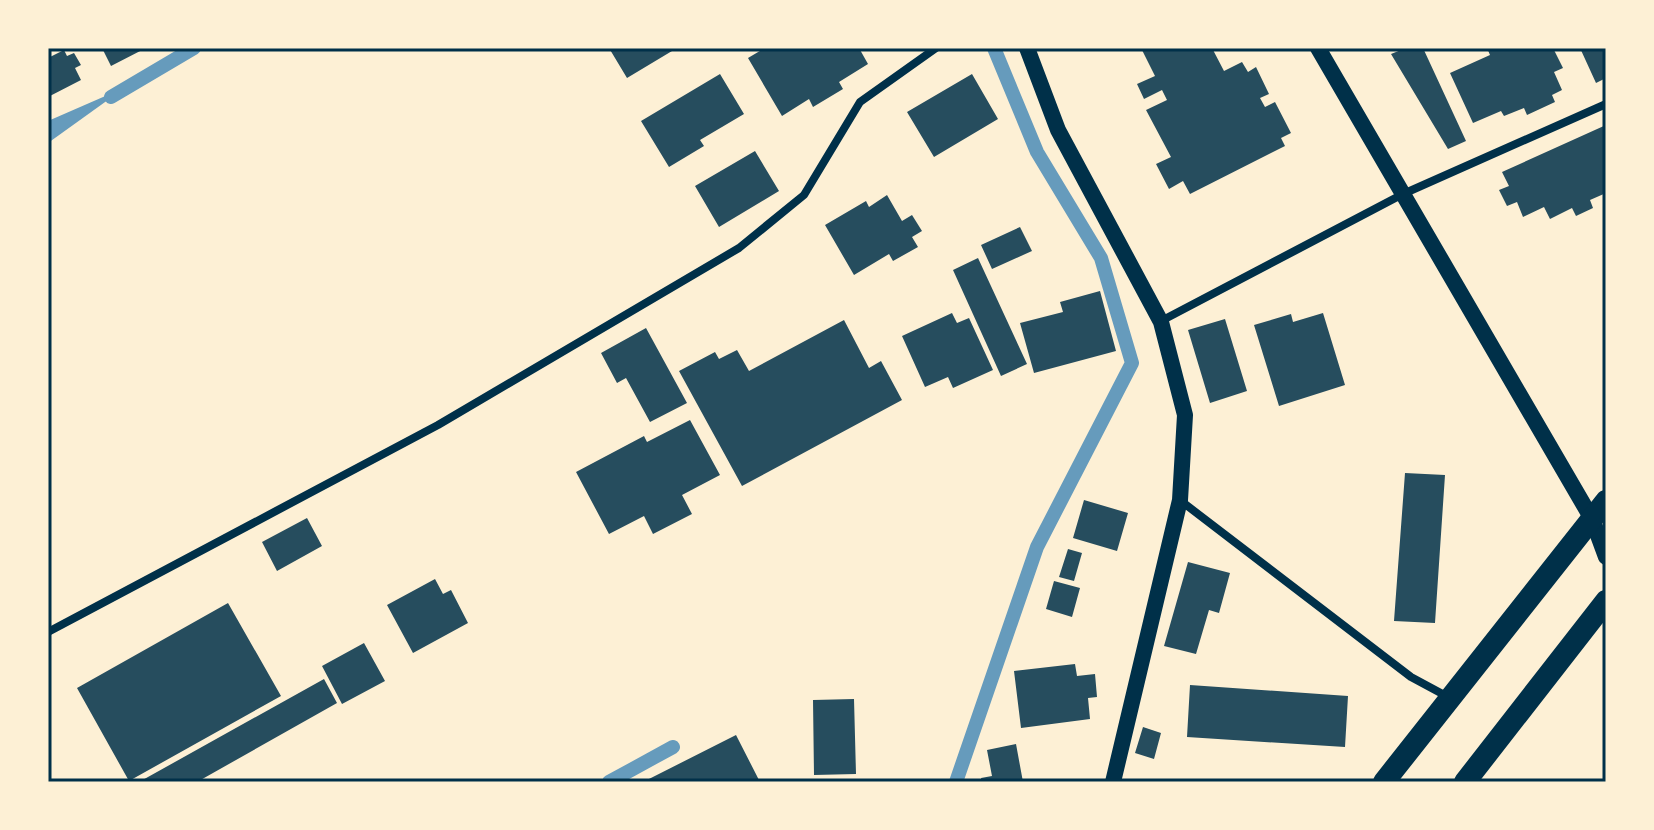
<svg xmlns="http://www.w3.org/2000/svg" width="1654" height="830" font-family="Commissioner,sans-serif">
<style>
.water{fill:#669bbc}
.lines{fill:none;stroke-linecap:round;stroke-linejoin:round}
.stream{stroke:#669bbc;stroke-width:14}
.building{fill:#264d5e}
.minor{stroke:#003049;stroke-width:8}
.secondary{stroke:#003049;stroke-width:16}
.trunk{stroke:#003049;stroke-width:22}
.neatline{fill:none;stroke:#003049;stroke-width:3}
</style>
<rect width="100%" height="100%" fill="#fdf0d5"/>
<path class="water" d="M126 87 48 143V121Z"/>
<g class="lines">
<path class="stream" d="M111 97 194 48
M609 782 673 747
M956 782 1037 547 1132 363 1101 258 1037 152 994 48"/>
</g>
<path class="building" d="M102 48H146L111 66Z
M609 48H670L672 51 627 78Z
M765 48H859L868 64 839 82 843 89 813 107 809 99 782 116 748 58Z
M1141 48H1212L1224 71 1242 62 1248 72 1256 67 1269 94 1260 98 1265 107 1275 102 1291 133 1281 138 1285 146 1190 194 1183 181 1169 189 1156 164 1171 157 1146 110 1167 100 1162 90 1144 99 1137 84 1155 76Z
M1406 48H1423L1466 141 1448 149 1391 54Z
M1487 48H1553L1563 68 1554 72 1562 90 1552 95 1555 102 1527 115 1524 108 1504 116 1501 111 1473 123 1450 73 1490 55Z
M1580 48H1606V78L1596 83Z
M64 50 67 56 74 53 81 65 75 68 81 80 48 97V58Z
M720 74 744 114 700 140 704 146 669 167 641 121Z
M972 74 998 119 934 157 907 112Z
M1606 125V193L1590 200 1593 208 1576 216 1572 208 1550 219 1544 207 1523 217 1517 202 1507 206 1499 190 1509 186 1502 172Z
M755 151 779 191 719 227 695 186Z
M887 195 902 221 912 215 922 231 912 237 918 247 893 261 889 254 854 275 825 225 866 201 869 207Z
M1020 227 1032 251 992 269 981 245Z
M978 258 1027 364 1001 376 953 270Z
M1100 291 1116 351 1034 373 1020 323 1063 312 1060 302Z
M952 313 957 323 969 318 993 370 953 388 948 377 925 387 902 336Z
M1323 313 1345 385 1279 406 1254 325 1291 314 1293 322Z
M1225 319 1247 391 1210 403 1188 330Z
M844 320 869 368 881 361 902 400 742 486 679 371 715 352 719 359 737 350 749 371Z
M646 328 687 403 650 422 626 378 617 383 601 353Z
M690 420 720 475 682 495 692 514 653 534 644 516 609 534 576 472 644 436 647 442Z
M1405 473 1445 475 1435 623 1394 621Z
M1084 500 1128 513 1117 551 1073 538Z
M307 518 322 546 277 571 262 542Z
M1068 549 1082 553 1074 581 1059 577Z
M1188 562 1230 573 1219 613 1209 610 1196 654 1164 646Z
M435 579 443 594 451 590 468 623 413 653 387 605Z
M1054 581 1080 588 1072 617 1046 609Z
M228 603 281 696 129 781 77 688Z
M364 643 385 681 342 704 322 666Z
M1075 664 1077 676 1095 674 1097 697 1088 698 1090 719 1021 728 1014 671Z
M324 679 337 703 197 782H139Z
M1190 685 1348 696 1345 747 1187 737Z
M854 699 856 774 814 775 813 700Z
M1143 727 1161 733 1154 759 1135 753Z
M736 735 760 782H643Z
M1016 744 1023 782H982L981 778 992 776 987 750Z"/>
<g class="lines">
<path class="minor" d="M1161 321 1403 194 1606 104
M1181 501 1411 677 1450 698
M48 632 438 425 739 248 804 195 860 102 936 48"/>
<path class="secondary" d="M1027 48 1058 130 1161 322 1185 415 1180 500 1113 782
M1318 48 1592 519 1606 557"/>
<path class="trunk" d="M1384 782 1606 501
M1465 782 1606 601"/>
</g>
<rect width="1654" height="830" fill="none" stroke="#fdf0d5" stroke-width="100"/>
<rect x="50" y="50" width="1554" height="730" class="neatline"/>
</svg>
